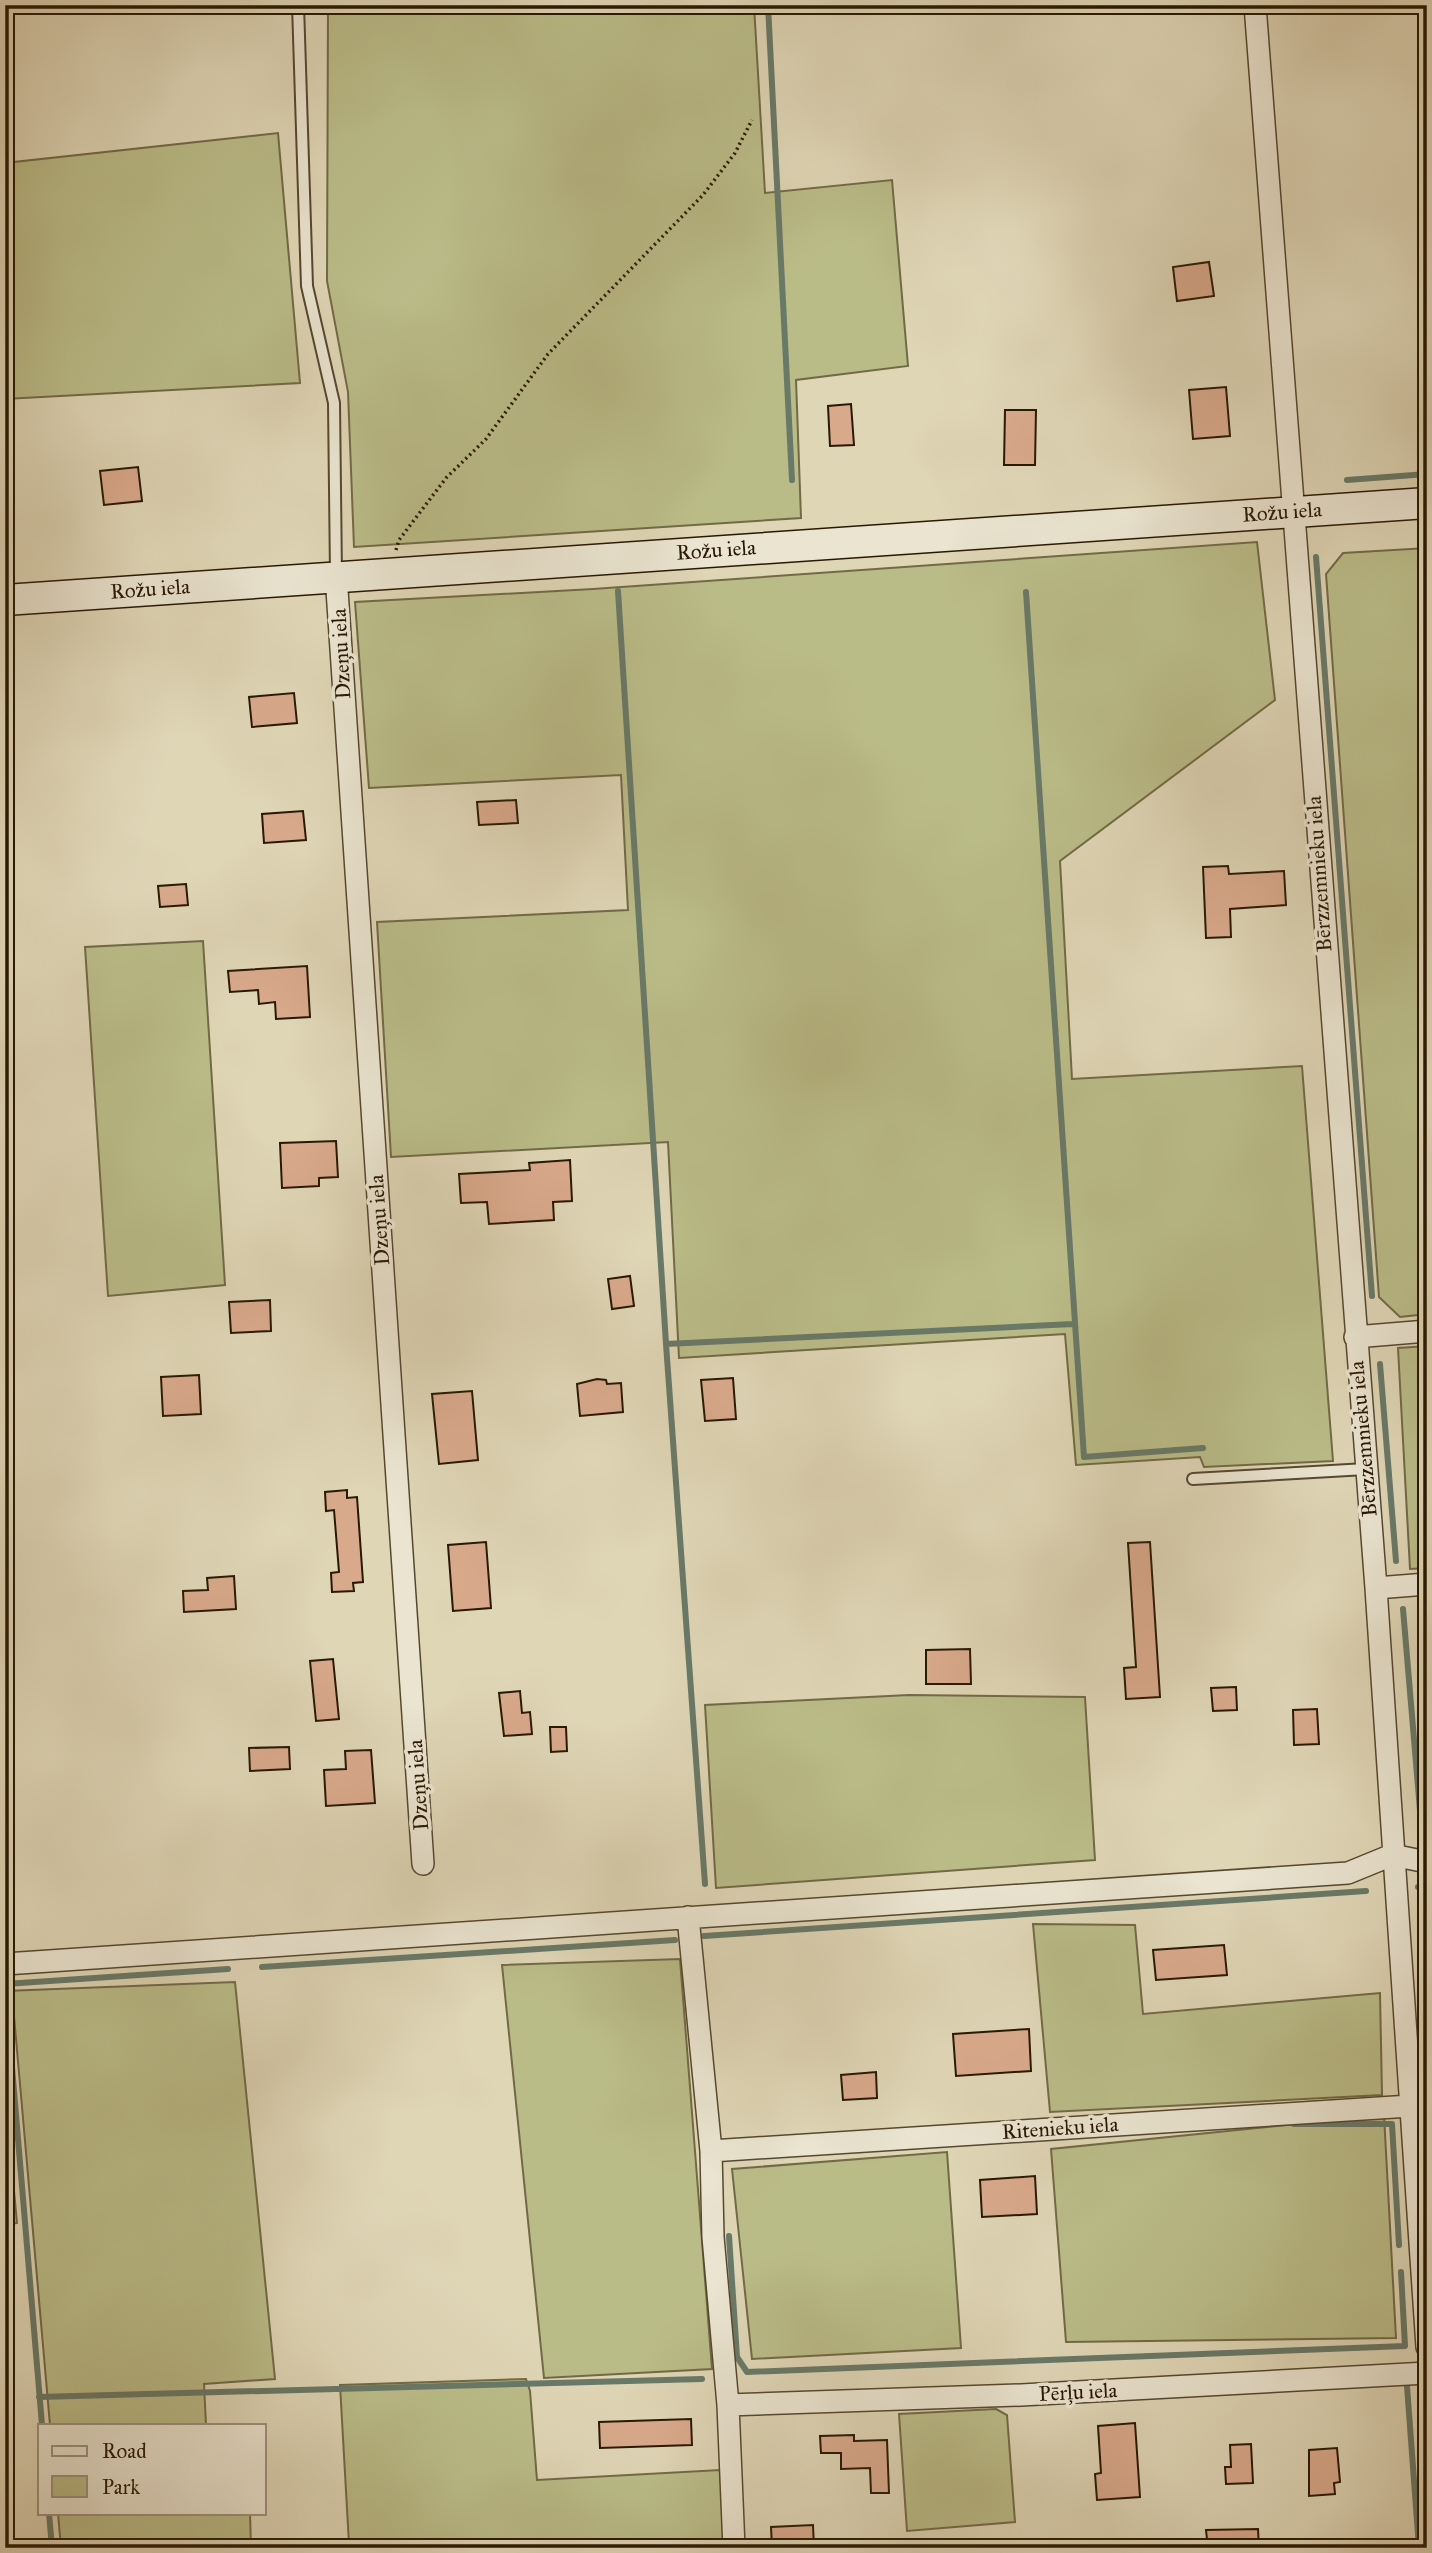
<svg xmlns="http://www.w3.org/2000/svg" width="1432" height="2553" font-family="'IM FELL Great Primer',serif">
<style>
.green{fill:#babc88;stroke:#726a46;stroke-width:2}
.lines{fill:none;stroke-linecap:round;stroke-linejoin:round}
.stream{stroke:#697968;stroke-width:6}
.building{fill:#d9a98c;stroke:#291803;stroke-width:2}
.lane-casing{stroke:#564830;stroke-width:14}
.street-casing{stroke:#564830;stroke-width:24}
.secondary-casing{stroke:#291803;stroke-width:33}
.path{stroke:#291803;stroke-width:3.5;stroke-dasharray:2 3.5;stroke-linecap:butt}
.lane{stroke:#eae4d0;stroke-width:10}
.street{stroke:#eae4d0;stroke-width:21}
.secondary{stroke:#eae4d0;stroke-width:30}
.labels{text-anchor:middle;stroke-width:7;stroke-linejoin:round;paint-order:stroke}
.street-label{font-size:21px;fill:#291803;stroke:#eae4d0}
</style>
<rect width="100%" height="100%" fill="#dfd6b6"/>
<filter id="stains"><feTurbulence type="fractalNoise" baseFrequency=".00286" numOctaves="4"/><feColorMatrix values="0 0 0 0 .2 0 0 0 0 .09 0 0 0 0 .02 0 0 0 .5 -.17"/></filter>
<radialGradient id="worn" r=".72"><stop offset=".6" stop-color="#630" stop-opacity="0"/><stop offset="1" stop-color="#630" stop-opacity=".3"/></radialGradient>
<path class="green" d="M328 5H754L765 193 892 180 908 366 796 380 801 518 354 547 348 392 327 281Z
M278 133 300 383 5 399V163Z
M1257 542 1275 700 1060 861 1072 1079 1302 1066 1333 1461 1204 1467 1200 1457 1076 1465 1065 1334 679 1358 668 1142 391 1157 377 922 628 910 621 775 369 788 355 602 593 589Z
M1427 548V1314L1400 1317 1379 1297 1326 574 1343 553Z
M203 941 225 1285 108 1296 85 947Z
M1427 1346V1568L1410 1569 1398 1348Z
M909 1695 1085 1697 1095 1860 716 1888 705 1705Z
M1033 1924 1135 1925 1143 2014 1380 1993 1382 2095 1050 2112Z
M680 1959 712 2369 544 2378 502 1965Z
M235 1982 275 2379 204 2384 206 2425H50L14 2016 5 2006V1991Z
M5 2093 17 2223 5 2225Z
M1384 2115 1396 2338 1066 2342 1051 2149Z
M947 2152 961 2348 752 2359 732 2169Z
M526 2379 530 2391 537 2480 720 2470 725 2548H298L349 2544 340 2385Z
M996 2409 1007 2415 1015 2522 907 2531 899 2414Z
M58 2513H250L251 2548H61Z"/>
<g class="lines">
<path class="stream" d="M768 5 792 480
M1347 480 1427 474
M1316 557 1372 1296
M618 591 666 1344 705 1884
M1026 592 1084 1457 1203 1448
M666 1344 1073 1324
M1380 1364 1396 1561
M1403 1609 1422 1834
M1418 1887H1427
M704 1936 1366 1891
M262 1967 675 1940
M5 1984 228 1969
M5 2023 10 2043 42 2425
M1294 2124H1392L1399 2245
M729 2236 737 2357 747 2372 1405 2346 1401 2272
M1407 2386 1419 2548
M39 2397 702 2379
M49 2513 52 2548"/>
</g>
<path class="building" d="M1209 262 1214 296 1177 301 1173 267Z
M1226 387 1230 436 1193 439 1189 390Z
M851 404 854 445 830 446 828 406Z
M1005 410H1036L1035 465H1004Z
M138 467 142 501 104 505 100 471Z
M294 693 297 723 252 727 249 697Z
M516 800 518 823 479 825 477 802Z
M303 811 306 840 264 843 262 814Z
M1228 866 1229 874 1284 871 1286 905 1230 909 1231 937 1206 938 1203 867Z
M186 884 188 905 160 907 158 886Z
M307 966 310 1017 276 1019 275 1002 259 1004 258 990 230 992 228 971Z
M336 1141 338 1177 319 1178V1186L282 1188 280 1143Z
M570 1160 572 1201 553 1202 554 1220 489 1224 487 1202 461 1203 459 1174 530 1170 529 1163Z
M630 1276 634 1306 612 1309 608 1279Z
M270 1300 271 1331 231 1333 229 1302Z
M199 1375 201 1414 163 1416 161 1377Z
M733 1378 736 1419 705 1421 701 1380Z
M597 1379 606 1380 607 1384 621 1383 623 1412 580 1416 577 1384Z
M472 1391 478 1460 439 1464 432 1394Z
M347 1490V1498L357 1497 363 1582 353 1583 354 1591 332 1592 331 1573 339 1572 334 1510 326 1511 325 1492Z
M486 1542 491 1608 453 1611 448 1545Z
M1150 1542 1160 1697 1126 1699 1124 1668 1136 1667 1128 1543Z
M234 1576 236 1609 184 1612 183 1591 208 1590 207 1578Z
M970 1649 971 1684H926V1650Z
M333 1659 339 1719 316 1721 310 1661Z
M1236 1687 1237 1710 1213 1711 1211 1688Z
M520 1691 522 1713 530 1712 532 1734 504 1736 499 1693Z
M1317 1709 1319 1744 1294 1745 1293 1710Z
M550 1727H566L567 1751 551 1752Z
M289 1747 290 1769 250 1771 249 1748Z
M371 1750 375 1803 326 1806 324 1770 346 1769 345 1751Z
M1224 1945 1227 1975 1156 1980 1153 1950Z
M1029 2029 1031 2071 956 2076 953 2034Z
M876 2072 877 2098 843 2100 841 2075Z
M1035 2176 1037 2214 982 2217 980 2180Z
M691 2419 692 2445 600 2448 599 2422Z
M1135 2423 1140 2497 1097 2500 1095 2474 1101 2473 1098 2426Z
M854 2435V2441L887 2440 889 2493H871L870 2468 841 2469V2453H821L820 2436Z
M1251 2444 1253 2483 1226 2484 1225 2467H1231L1230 2445Z
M1337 2448 1340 2482 1334 2483 1335 2494 1309 2496V2450Z
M813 2525 814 2548H772L771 2527Z
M1258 2529 1259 2548H1208L1206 2530Z"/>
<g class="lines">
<defs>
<path id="lane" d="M298 5 307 286 334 403 336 575
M1193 1479 1366 1469"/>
<path id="street" d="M1255 5 1376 1588 1427 2347
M336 575 423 1864
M1355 1337 1427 1331
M1376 1588 1427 1584
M688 1917 711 2151 713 2237 728 2405 734 2548
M5 1964 1348 1873 1392 1855 1427 1862
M711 2151 1410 2106
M728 2405 1021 2395 1427 2373"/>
<path id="secondary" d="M5 600 1427 503"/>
</defs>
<use href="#lane" class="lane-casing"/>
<use href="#street" class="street-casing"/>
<use href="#secondary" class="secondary-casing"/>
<path class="path" d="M396 550 399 540 446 478 486 439 548 354 703 195 735 153 752 120
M211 2539 212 2548"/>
<use href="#lane" class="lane"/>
<use href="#street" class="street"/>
<use href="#secondary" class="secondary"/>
</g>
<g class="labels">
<g class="street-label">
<text transform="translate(1282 512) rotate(-4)" y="7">Rožu iela</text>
<text transform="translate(716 550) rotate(-4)" y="7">Rožu iela</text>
<text transform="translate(150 589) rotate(-4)" y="7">Rožu iela</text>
<text transform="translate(341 654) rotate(-93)" y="7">Dzeņu iela</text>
<text transform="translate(1319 874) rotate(-94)" y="7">Bērzzemnieku iela</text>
<text transform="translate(379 1220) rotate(-94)" y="7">Dzeņu iela</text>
<text transform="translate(1363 1439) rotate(-95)" y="7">Bērzzemnieku iela</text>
<text transform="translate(418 1785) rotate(-94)" y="7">Dzeņu iela</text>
<text transform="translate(1060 2128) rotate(-4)" y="7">Ritenieku iela</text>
<text transform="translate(1078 2392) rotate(-3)" y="7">Pērļu iela</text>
</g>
</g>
<rect width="1432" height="2553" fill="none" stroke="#dfd6b6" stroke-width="28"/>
<rect x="7" y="7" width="1418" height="2539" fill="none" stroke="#291803" stroke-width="3.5"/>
<rect x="14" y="14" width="1404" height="2525" fill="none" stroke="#291803" stroke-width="2"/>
<rect x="38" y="2424" width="228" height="91" fill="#eae4d0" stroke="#9d927e" stroke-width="2"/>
<rect x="52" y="2446" width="35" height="10" fill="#eae4d0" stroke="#9d927e" stroke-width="2"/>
<text x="102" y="2458" font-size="21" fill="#291803">Road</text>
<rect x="52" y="2476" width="35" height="21" fill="#babc88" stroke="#9d927e" stroke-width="2"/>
<text x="102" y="2494" font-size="21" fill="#291803">Park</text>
<rect width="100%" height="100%" filter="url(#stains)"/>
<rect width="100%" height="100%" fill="url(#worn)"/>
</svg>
